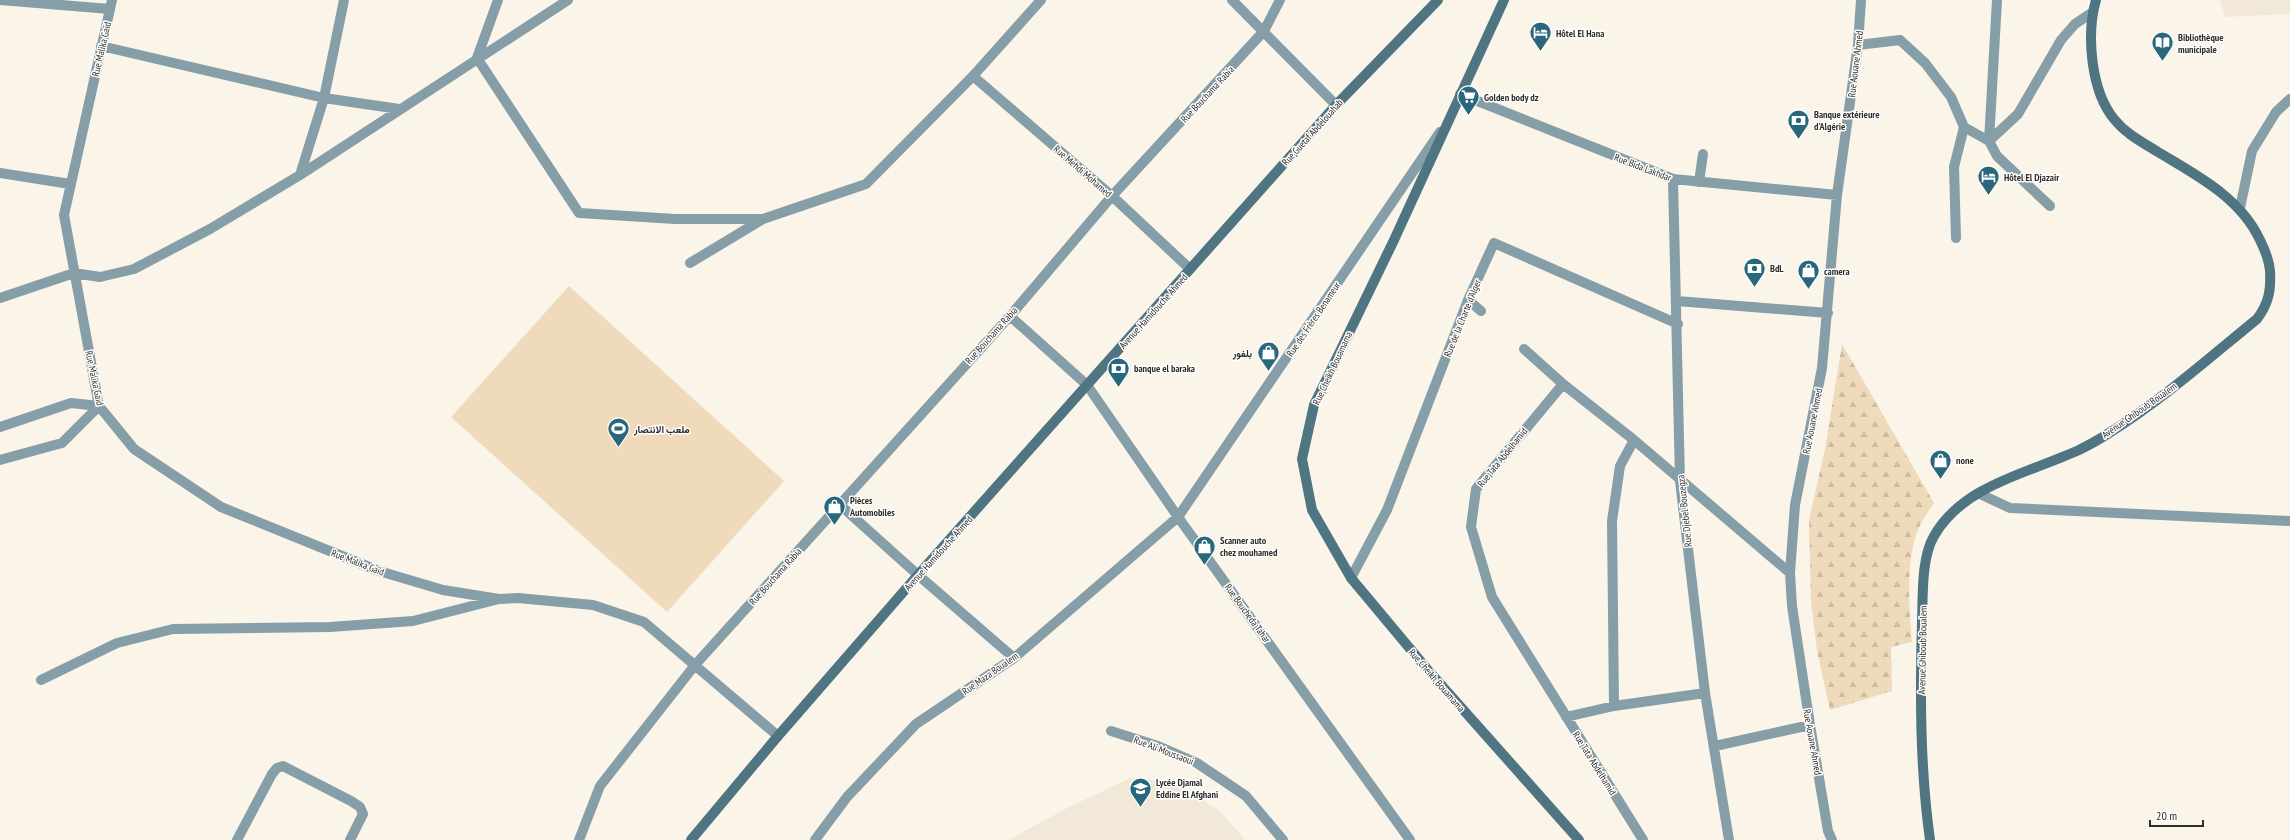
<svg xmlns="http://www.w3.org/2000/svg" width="2290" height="840" font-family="'PT Sans Narrow',Vazirmatn,sans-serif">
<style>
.built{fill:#f2e8d7}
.forest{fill:url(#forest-firs)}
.pitch{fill:#efdbbb}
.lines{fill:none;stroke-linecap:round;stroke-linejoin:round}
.lane{stroke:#859ea8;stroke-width:10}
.street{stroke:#859ea8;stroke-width:10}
.secondary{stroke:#4f7482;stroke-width:10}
.labels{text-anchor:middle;stroke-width:3;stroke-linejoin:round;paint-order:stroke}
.poi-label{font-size:10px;font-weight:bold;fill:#2f2d29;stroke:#fff;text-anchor:start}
.street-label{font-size:10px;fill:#2f2d29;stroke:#fff}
</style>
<defs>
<pattern id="forest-firs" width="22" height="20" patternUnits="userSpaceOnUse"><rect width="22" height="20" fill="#efdbbb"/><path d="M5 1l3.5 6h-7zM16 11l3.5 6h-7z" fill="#cdbca1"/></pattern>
</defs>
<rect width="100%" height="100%" fill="#faf4e9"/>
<path class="built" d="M2220 0H2290V14L2225 17Z
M1131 778 1172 782 1219 810 1245 840H1008L1073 805Z"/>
<path class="forest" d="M1842 344 1934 503C1928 512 1921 522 1917 532 1906 563 1909 610 1912 642L1891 647 1892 691 1830 710 1817 651 1811 601 1809 520 1825 449Z"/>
<path class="pitch" d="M569 286 784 481 667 612 451 417Z"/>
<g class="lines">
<path class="lane" d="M0 0 110 9
M1997 0 1989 141 1997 156 2050 206
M1699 182 1703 154
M1956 238 1954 167 1964 127
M1980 494 2010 508 2290 521"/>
<path class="street" d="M112 0 64 215 99 406 134 449 221 507 379 571 443 590 499 599
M498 0 477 58 579 213 675 219H763L866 184 973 76 1041 0
M1232 0 1336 105
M1858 45 1900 40 1925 63 1951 97 1964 127 1989 141 2018 114 2061 40 2075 24 2093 12
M101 46 324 98 399 109
M973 76 1112 196 1190 269
M1460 94 1673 179 1837 195
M0 173 70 184
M300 175 324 98 344 0
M1673 179 1680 481 1705 693 1729 840
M2240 208 2252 151 2276 112 2290 99
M690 263 763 219
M0 298 74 273 100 277 134 269 210 229 300 175 568 0
M1468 300 1481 311
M1677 301 1828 313
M1010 316 1087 385 1178 517 1410 840
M1524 349 1563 384
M0 427 71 403 99 406
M0 460 62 443 99 406
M839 504 918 575 1014 658
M1351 578 1387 510 1468 300 1494 243 1678 324
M41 680 117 643 173 629 330 627 413 621 499 599 518 598 593 605 644 622 778 736
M1614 706 1612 521 1620 466 1634 440
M1566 717 1614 706 1705 693
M1111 731 1158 746 1197 763 1246 796 1283 840
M1715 746 1810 725
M237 840 272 774 277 768 283 766 351 801 360 807 363 814 350 840
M579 840 600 786 695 665 1010 316 1112 196 1264 31 1280 0
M815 840 847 797 916 724 1014 658 1178 517 1440 132
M1643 840 1492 597 1471 527 1476 489 1563 384 1634 440 1790 573
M1832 840 1828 831 1810 725 1792 606 1790 573 1795 505 1822 368 1837 195 1858 45 1861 0"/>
<path class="secondary" d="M1504 0 1394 240 1314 405 1302 459 1312 510 1351 578 1427 669 1579 840
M691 840 778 736 918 575 1336 105 1438 0
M1930 840C1920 768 1920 695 1922 623 1923 597 1921 558 1934 536 1963 485 2029 473 2079 450 2089 445 2100 439 2109 433 2162 400 2209 358 2257 319 2269 303 2271 290 2270 271 2269 259 2265 250 2260 240 2240 197 2196 175 2158 152 2142 142 2126 134 2114 119 2091 91 2086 35 2096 0"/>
</g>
<defs>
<symbol id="hotel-pin" viewBox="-11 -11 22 30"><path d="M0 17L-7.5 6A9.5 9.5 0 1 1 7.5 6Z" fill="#28677c" stroke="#fff"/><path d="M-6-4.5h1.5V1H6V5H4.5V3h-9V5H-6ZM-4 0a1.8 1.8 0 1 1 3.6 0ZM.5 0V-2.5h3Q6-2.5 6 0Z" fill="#fff"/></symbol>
<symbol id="library-pin" viewBox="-11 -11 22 30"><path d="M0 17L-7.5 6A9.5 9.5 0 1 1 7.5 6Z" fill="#28677c" stroke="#fff"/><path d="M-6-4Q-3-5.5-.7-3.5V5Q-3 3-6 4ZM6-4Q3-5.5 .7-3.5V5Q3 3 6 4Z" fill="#fff"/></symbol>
<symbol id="supermarket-pin" viewBox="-11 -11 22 30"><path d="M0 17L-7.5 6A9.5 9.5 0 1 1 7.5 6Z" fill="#28677c" stroke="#fff"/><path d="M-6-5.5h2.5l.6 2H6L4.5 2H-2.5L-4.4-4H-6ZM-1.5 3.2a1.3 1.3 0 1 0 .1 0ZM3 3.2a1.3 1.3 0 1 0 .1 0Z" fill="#fff"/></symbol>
<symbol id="bank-pin" viewBox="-11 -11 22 30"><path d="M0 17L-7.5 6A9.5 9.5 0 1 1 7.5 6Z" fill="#28677c" stroke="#fff"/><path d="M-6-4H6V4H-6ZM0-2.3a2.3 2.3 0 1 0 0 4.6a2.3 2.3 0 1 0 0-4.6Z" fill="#fff"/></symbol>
<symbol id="shop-pin" viewBox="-11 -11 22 30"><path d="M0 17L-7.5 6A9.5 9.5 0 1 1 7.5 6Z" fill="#28677c" stroke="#fff"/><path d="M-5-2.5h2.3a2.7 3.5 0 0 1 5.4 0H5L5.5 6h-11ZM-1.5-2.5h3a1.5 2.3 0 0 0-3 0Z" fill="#fff"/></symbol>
<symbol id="stadium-pin" viewBox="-11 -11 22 30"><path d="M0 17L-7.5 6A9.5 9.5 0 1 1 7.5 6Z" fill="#28677c" stroke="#fff"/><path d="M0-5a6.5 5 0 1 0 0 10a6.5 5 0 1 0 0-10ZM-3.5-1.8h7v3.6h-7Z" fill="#fff"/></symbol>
<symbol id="school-pin" viewBox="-11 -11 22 30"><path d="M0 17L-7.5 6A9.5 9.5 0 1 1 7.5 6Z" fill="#28677c" stroke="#fff"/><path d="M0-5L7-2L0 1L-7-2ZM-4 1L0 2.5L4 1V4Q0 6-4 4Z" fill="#fff"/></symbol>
</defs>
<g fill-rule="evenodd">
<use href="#hotel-pin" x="1528" y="20" width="25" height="34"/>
<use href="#library-pin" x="2150" y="30" width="25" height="34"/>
<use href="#supermarket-pin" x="1456" y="84" width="25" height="34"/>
<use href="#bank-pin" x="1786" y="108" width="25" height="34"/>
<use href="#hotel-pin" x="1976" y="164" width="25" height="34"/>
<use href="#bank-pin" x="1742" y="256" width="25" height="34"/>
<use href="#shop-pin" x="1796" y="258" width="25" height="34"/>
<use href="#shop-pin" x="1256" y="340" width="25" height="34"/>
<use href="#bank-pin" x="1106" y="356" width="25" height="34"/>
<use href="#stadium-pin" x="606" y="416" width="25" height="34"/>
<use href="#shop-pin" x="1928" y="448" width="25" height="34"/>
<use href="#shop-pin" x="822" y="494" width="25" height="34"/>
<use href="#shop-pin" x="1192" y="534" width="25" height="34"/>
<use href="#school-pin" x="1128" y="776" width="25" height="34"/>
</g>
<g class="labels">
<g class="poi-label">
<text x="1556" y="37">Hôtel El Hana</text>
<text x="2178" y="41">Bibliothèque<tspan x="2178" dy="12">municipale</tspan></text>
<text x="1484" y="101">Golden body dz</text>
<text x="1814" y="118">Banque extérieure<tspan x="1814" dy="12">d'Algérie</tspan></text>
<text x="2004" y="181">Hôtel El Djazair</text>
<text x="1770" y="272">BdL</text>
<text x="1824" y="275">camera</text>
<text x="1252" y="357" text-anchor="end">بلفور</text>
<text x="1134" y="372">banque el baraka</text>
<text x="634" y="433">ملعب الانتصار</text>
<text x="1956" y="464">none</text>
<text x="850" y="504">Pièces<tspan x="850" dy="12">Automobiles</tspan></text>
<text x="1220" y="544">Scanner auto<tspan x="1220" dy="12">chez mouhamed</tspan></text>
<text x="1156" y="786">Lycée Djamal<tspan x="1156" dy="12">Eddine El Afghani</tspan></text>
</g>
<g class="street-label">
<text transform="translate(101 49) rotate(-77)" y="4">Rue Malika Gaïd</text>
<text transform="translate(1855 64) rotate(-83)" y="4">Rue Aouane Ahmed</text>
<text transform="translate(1207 94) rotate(-47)" y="4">Rue Bouchama Rabia</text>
<text transform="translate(1312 132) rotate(-48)" y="4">Rue Guetaf Abdelouahab</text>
<text transform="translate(1643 167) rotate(21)" y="4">Rue Bida Lakhdar</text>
<text transform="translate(1083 171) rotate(41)" y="4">Rue Mehdi Mohamed</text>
<text transform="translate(1153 311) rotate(-48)" y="4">Avenue Hamidouche Ahmed</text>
<text transform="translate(1462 318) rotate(-68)" y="4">Rue de la Charte d'Alger</text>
<text transform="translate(1313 319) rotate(-56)" y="4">Rue des Frères Benameur</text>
<text transform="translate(991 335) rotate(-48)" y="4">Rue Bouchama Rabia</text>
<text transform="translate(1332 368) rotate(-65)" y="4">Rue Cheikh Bouamama</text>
<text transform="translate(95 378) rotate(78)" y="4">Rue Malika Gaïd</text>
<text transform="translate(2139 410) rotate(-35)" y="4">Avenue Ghiboub Boualem</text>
<text transform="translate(1812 421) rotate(-79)" y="4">Rue Aouane Ahmed</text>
<text transform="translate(1502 457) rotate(-51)" y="4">Rue Tata Abdelhamid</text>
<text transform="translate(1684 511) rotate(-96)" y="4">Rue Djebel Bouzegza</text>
<text transform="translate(938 553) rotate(-48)" y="4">Avenue Hamidouche Ahmed</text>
<text transform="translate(358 562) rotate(21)" y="4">Rue Malika Gaïd</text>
<text transform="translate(775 576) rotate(-48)" y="4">Rue Bouchama Rabia</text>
<text transform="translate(1248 613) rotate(54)" y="4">Rue Boucheda Tahar</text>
<text transform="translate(1922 650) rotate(-89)" y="4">Avenue Ghiboub Boualem</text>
<text transform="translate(990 673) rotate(-35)" y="4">Rue Maza Boualem</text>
<text transform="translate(1437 680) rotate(49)" y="4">Rue Cheikh Bouamama</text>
<text transform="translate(1813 742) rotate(80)" y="4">Rue Aouane Ahmed</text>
<text transform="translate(1164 750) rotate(21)" y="4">Rue Ali Moussaoui</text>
<text transform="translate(1595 763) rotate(58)" y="4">Rue Tata Abdelhamid</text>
</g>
</g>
<path d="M2150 820v6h53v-6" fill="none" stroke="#2f2d29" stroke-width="2"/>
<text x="2156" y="820" font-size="12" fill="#2f2d29" stroke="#ffffff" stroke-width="3" paint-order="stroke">20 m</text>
</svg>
